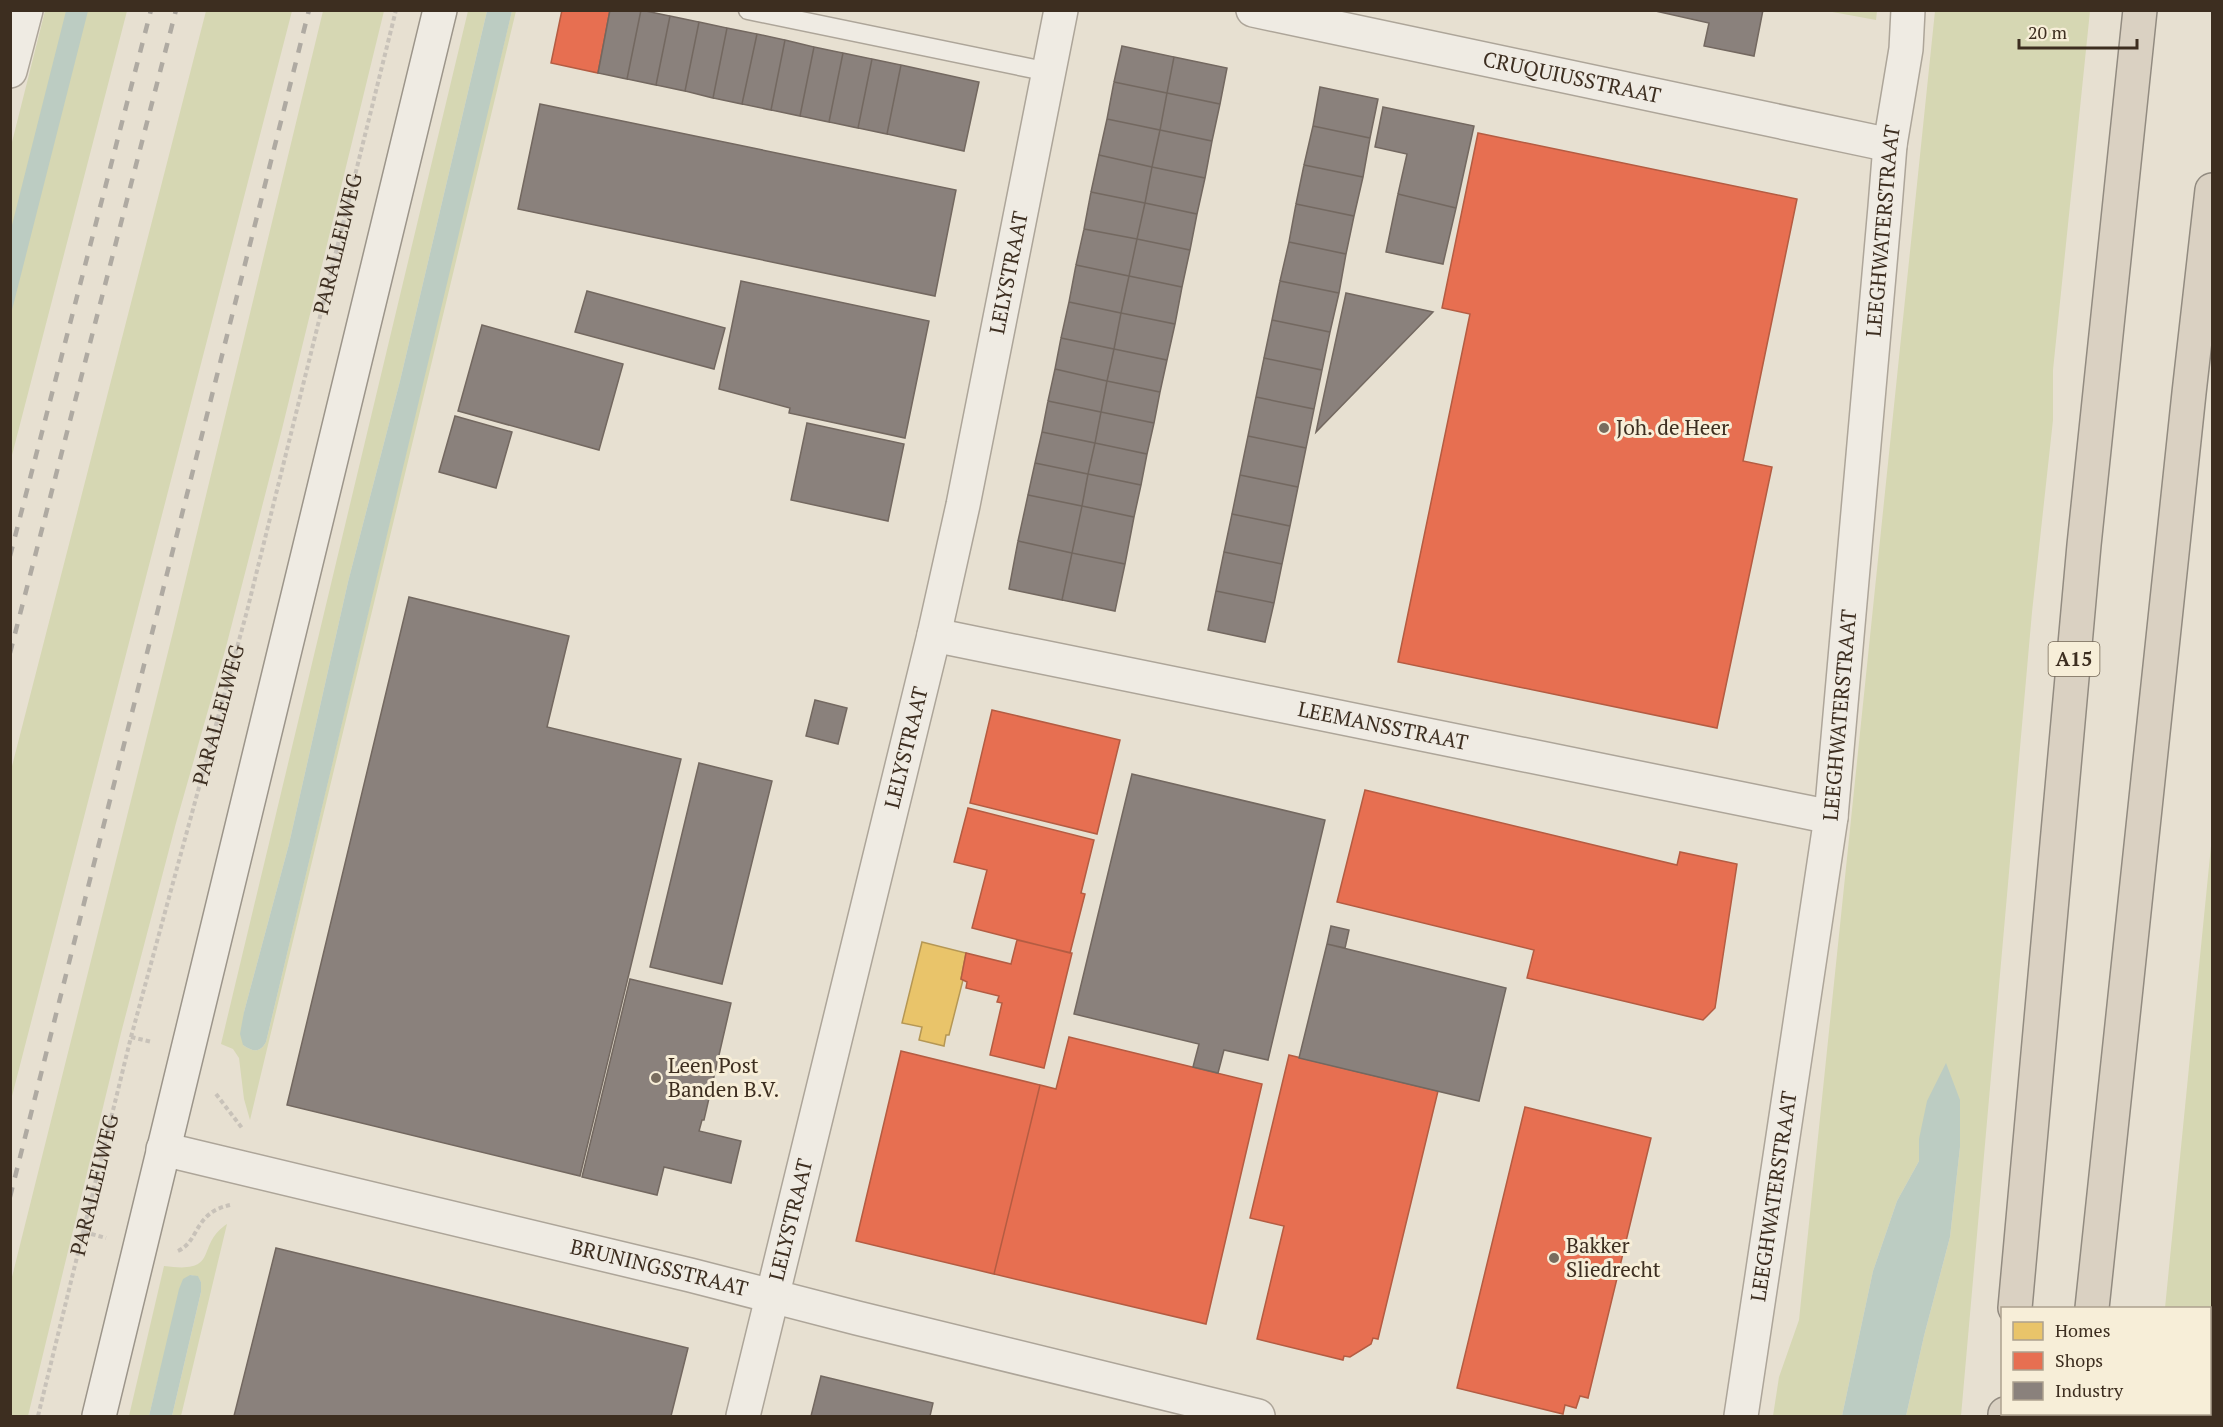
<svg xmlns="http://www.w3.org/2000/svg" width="2223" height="1427" font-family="'PT Serif',serif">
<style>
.green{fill:#d6d7b3}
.water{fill:#bcccc2}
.homes{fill:#e9c46a;stroke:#b59754;stroke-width:1.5}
.shops{fill:#e76f51;stroke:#b45c42;stroke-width:1.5}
.industry{fill:#8a817c;stroke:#736860;stroke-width:1.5}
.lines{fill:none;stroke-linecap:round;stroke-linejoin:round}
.service-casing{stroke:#ada599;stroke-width:21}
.minor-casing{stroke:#ada599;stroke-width:36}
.tertiary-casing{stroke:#ada599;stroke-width:36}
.secondary-casing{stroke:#9c958a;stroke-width:36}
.motorway-casing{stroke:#928b80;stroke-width:36}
.path{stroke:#c8c2b9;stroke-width:4;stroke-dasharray:4.5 3;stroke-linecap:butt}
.service{stroke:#efebe3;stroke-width:18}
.minor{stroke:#efebe3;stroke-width:33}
.tertiary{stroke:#efebe3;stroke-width:33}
.secondary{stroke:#efebe3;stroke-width:33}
.motorway{stroke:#dad1c2;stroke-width:33}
.rail{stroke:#afaaa2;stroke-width:4.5;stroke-dasharray:10 10;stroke-linecap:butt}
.poi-dot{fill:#786c5e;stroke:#f7eed8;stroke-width:2}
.labels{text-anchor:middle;stroke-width:6;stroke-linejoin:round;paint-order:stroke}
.shield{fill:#f7eed8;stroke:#756857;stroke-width:1.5}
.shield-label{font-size:20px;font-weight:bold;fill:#3d2e20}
.street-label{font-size:21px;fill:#3d2e20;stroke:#f7eed8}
.poi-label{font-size:21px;fill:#3d2e20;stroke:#f7eed8;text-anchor:start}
</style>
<rect width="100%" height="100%" fill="#e7e0d1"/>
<path class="green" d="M45 11H127L11 459V146Z
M206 11H292L11 1100V770Z
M323 11H384L282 429 226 647 176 823 121 1033 28 1416H11V1281L173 632Z
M468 11H487L400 381 348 582 289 844 244 1012 243 1045C253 1052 260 1053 266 1042L483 129 512 11H516L250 1120 244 1099 239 1058 233 1049 221 1044Z
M1827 11H1877L1876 20Z
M1935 11H2090L2053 370V420L2032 612 1961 1416H1906L1924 1336 1950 1237 1960 1147V1100L1919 1139V1161L1897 1201 1873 1271 1842 1416H1773L1779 1377 1799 1320Z
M2212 836V1416H2155V1414H2210V1308H2165Z
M227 1224 181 1416H172L201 1292V1282L198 1277 191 1275 158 1379 149 1416H129L164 1266C222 1274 194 1246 227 1224Z"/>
<path class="water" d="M66 11H88L11 314V229Z
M487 11H512L266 1042C260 1053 253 1052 243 1045L240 1034 244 1012 289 844 348 582 400 381Z
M1946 1063 1960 1100V1147L1950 1237 1924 1336 1906 1416H1842L1873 1271 1897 1201 1919 1161V1139L1927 1101Z
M190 1275 198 1276 201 1282V1292L172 1416H149L179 1289 183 1279Z"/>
<path class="homes" d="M922 942 966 953 961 979 963 980 949 1035H946L944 1046 919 1040 922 1027 902 1023Z"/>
<path class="shops" d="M562 10H610L598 73 551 63Z
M1478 133 1797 199 1743 461 1772 467 1717 728 1398 662 1470 314 1442 308Z
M992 710 1120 740 1097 834 970 803Z
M1365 790 1677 865 1680 852 1737 864 1715 1008 1703 1020 1527 978 1534 950 1337 902Z
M968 808 1094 840 1081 893 1085 894 1070 953 972 928 987 870 954 862Z
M1017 940 1072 953 1044 1068 990 1055 1002 1003 997 1002 999 996 966 988 967 982 961 979 966 953 1011 964Z
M1069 1037 1262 1084 1206 1324 994 1274 1040 1085 1056 1089Z
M901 1051 1040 1085 994 1274 856 1241Z
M1289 1055 1438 1091 1378 1339 1373 1338 1371 1344 1350 1357 1344 1356 1343 1360 1257 1339 1284 1226 1250 1218Z
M1525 1107 1651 1138 1588 1398 1580 1396 1576 1408 1565 1405 1563 1414 1457 1388Z"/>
<path class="industry" d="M610 10H641L627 79 598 73Z
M641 10 670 16 656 85 627 79Z
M1651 10H1763L1754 56 1704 46 1709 23Z
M670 16 699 22 685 91 656 85Z
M699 22 727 28 713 98 685 91Z
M727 28 757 34 742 104 713 98Z
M757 34 785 40 771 110 742 104Z
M785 40 814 47 800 116 771 110Z
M1122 46 1174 57 1167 93 1114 82Z
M814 47 843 53 829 122 800 116Z
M843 53 872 59 858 128 829 122Z
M1174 57 1227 68 1220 104 1167 93Z
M872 59 901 65 887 134 858 128Z
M901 65 979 82 964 151 887 134Z
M1114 82 1167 93 1160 130 1107 119Z
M1320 87 1378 99 1370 138 1313 126Z
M1167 93 1220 104 1212 141 1160 130Z
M540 104 956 190 935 296 518 209Z
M1383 107 1474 126 1456 208 1398 194 1407 154 1375 147Z
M1107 119 1160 130 1152 167 1099 155Z
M1313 126 1370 138 1363 177 1304 165Z
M1160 130 1212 141 1205 178 1152 167Z
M1099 155 1152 167 1145 203 1091 192Z
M1304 165 1363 177 1354 216 1296 204Z
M1152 167 1205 178 1197 214 1145 203Z
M1091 192 1145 203 1137 239 1084 229Z
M1398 194 1456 208 1443 264 1386 252Z
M1145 203 1197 214 1190 250 1137 239Z
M1296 204 1354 216 1346 254 1289 242Z
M1084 229 1137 239 1129 276 1076 265Z
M1137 239 1190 250 1182 287 1129 276Z
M1289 242 1346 254 1339 293 1280 281Z
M1076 265 1129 276 1121 313 1069 302Z
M1129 276 1182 287 1175 324 1121 313Z
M741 281 929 321 905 438 789 413 790 408 719 389Z
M1280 281 1339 293 1330 332 1272 320Z
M587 291 725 328 714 369 575 332Z
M1346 293 1433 312 1316 432Z
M1069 302 1121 313 1114 349 1061 338Z
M1121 313 1175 324 1167 360 1114 349Z
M1272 320 1330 332 1322 370 1264 358Z
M482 325 623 364 599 450 458 411Z
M1061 338 1114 349 1107 381 1055 369Z
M1114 349 1167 360 1160 392 1107 381Z
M1264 358 1322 370 1314 409 1256 397Z
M1055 369 1107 381 1101 412 1048 401Z
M1107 381 1160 392 1154 423 1101 412Z
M1256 397 1314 409 1306 448 1248 436Z
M1048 401 1101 412 1095 443 1042 432Z
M1101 412 1154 423 1147 454 1095 443Z
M455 416 512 432 496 488 439 472Z
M807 423 904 444 888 521 791 500Z
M1042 432 1095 443 1088 474 1035 463Z
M1248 436 1306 448 1298 487 1240 475Z
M1095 443 1147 454 1141 485 1088 474Z
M1035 463 1088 474 1082 506 1028 495Z
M1088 474 1141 485 1134 517 1082 506Z
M1240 475 1298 487 1290 526 1232 514Z
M1028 495 1082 506 1072 553 1018 541Z
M1082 506 1134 517 1125 564 1072 553Z
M1232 514 1290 526 1282 564 1224 552Z
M1018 541 1072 553 1062 600 1009 589Z
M1224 552 1282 564 1274 603 1216 591Z
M1072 553 1125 564 1115 611 1062 600Z
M1216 591 1274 603 1265 642 1208 630Z
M409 597 569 636 547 727 681 759 580 1176 287 1105Z
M815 700 847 708 838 744 806 736Z
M699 763 772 781 722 984 650 967Z
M1132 774 1325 820 1268 1060 1224 1050 1218 1073 1193 1067 1199 1044 1074 1014Z
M1331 926 1349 930 1345 948 1327 944Z
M1327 944 1506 988 1479 1101 1299 1058Z
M630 979 731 1003 704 1120H702L699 1131 741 1141 731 1183 664 1167 657 1195 582 1177Z
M276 1248 688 1348 671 1416H234Z
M821 1376 933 1403 930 1416H811Z"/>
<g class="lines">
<defs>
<path id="service" d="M748 10 1049 72"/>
<g id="minor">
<path id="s2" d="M1253 10 1890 145"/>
<path id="s3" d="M934 635 1831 817"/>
<path id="s4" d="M163 1149 690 1275 857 1318 1258 1416"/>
<path id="s5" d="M743 1416 934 635 963 505 1061 10"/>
<path id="s6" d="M1741 1416 1831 817 1885 207 1890 145 1906 49 1908 10"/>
</g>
<path id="tertiary" d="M10 71 26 10"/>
<path id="secondary" d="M99 1416 440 10"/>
<path id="motorway" d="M2015 1308 2084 545 2140 10
M2092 1308 2189 393 2212 190
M2005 1416V1414
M2082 1416V1414"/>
</defs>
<use href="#service" class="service-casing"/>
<use href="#minor" class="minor-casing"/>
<use href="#tertiary" class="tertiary-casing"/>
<use href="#secondary" class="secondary-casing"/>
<use href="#motorway" class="motorway-casing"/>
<g class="path">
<path d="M131 1037 152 1042"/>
<path d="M216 1094 242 1128"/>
<path d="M84 1232 106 1238"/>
<path d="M178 1251C200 1241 193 1213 230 1205"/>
<path id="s1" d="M38 1416 131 1037 247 611 396 10"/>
</g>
<use href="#service" class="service"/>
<use href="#minor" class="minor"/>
<use href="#tertiary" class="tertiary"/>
<use href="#secondary" class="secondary"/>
<use href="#motorway" class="motorway"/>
<path class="rail" d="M10 556 151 10
M10 653 176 10
M10 1197 309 10"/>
</g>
<g class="poi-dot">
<circle cx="1604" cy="428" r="6"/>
<circle cx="656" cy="1078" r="6"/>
<circle cx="1554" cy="1258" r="6"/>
</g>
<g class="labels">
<rect class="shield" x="2048.5" y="642" width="51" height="34" rx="4.5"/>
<g class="shield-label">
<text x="2074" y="666">A15</text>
</g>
<g class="street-label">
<text dy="7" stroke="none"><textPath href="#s2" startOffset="326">CRUQUIUSSTRAAT</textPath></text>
<text dy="7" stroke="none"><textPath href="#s6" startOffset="1194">LEEGHWATERSTRAAT</textPath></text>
<text dy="7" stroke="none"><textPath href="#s1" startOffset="1210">PARALLELWEG</textPath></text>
<text dy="7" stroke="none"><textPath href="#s5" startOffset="1174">LELYSTRAAT</textPath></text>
<text dy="7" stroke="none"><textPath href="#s1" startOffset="724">PARALLELWEG</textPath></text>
<text dy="7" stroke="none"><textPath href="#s6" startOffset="708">LEEGHWATERSTRAAT</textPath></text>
<text dy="7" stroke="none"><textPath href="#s3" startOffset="458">LEEMANSSTRAAT</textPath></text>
<text dy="7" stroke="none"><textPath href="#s5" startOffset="688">LELYSTRAAT</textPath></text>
<text dy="7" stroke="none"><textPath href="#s1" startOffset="238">PARALLELWEG</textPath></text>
<text dy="7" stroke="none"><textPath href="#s6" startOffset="222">LEEGHWATERSTRAAT</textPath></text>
<text dy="7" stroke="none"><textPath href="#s5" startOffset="202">LELYSTRAAT</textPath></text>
<text dy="7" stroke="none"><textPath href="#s4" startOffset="510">BRUNINGSSTRAAT</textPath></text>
</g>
<g class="poi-label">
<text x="1616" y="435">Joh. de Heer</text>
<text x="668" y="1073">Leen Post<tspan x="668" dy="24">Banden B.V.</tspan></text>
<text x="1566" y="1253">Bakker<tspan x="1566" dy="24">Sliedrecht</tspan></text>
</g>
</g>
<rect width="2223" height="1427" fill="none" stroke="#3d2e20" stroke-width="24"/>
<rect x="2001" y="1307" width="210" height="108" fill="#f7eed8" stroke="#ada18e" stroke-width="1.5"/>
<rect x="2013" y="1322" width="30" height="18" fill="#e9c46a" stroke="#ada18e" stroke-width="1.5"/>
<text x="2055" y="1337" font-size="18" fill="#3d2e20">Homes</text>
<rect x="2013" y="1352" width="30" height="18" fill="#e76f51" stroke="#ada18e" stroke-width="1.5"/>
<text x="2055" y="1367" font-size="18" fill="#3d2e20">Shops</text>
<rect x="2013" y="1382" width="30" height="18" fill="#8a817c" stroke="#ada18e" stroke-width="1.5"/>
<text x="2055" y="1397" font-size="18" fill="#3d2e20">Industry</text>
<path d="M2019 39v9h118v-9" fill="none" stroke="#3d2e20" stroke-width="3"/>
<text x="2028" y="39" font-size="18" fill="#3d2e20" stroke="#f7eed8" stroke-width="4.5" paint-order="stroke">20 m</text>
</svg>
